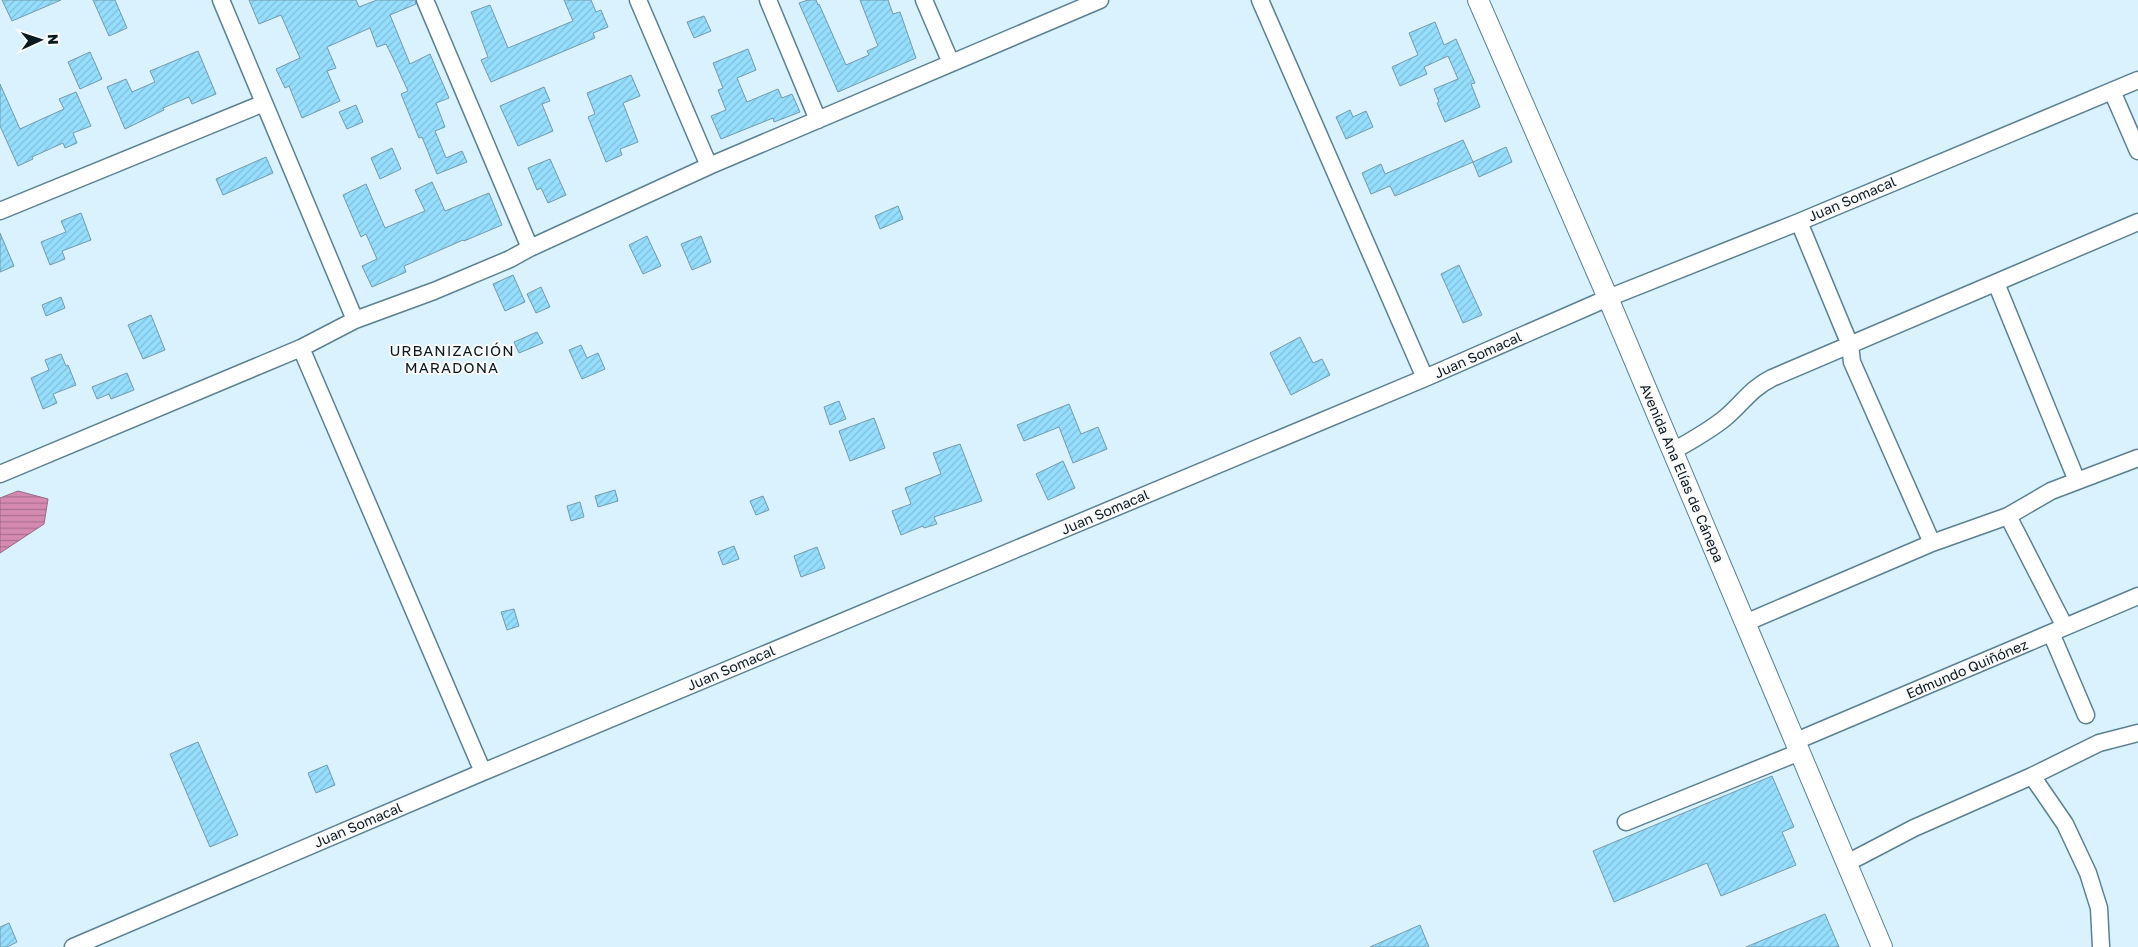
<svg xmlns="http://www.w3.org/2000/svg" width="2138" height="947" font-family="'Golos Text',sans-serif">
<style>
.water{fill:url(#water-rules);stroke:#986886}
.building{fill:url(#building-hatch);stroke:#7399aa}
.lines{fill:none;stroke-linecap:round;stroke-linejoin:round}
.minor-casing{stroke:#5b8191;stroke-width:19}
.major-casing{stroke:#5b8191;stroke-width:22}
.minor{stroke:#fff;stroke-width:16}
.major{stroke:#fff;stroke-width:20}
.labels{text-anchor:middle;stroke-width:4;stroke-linejoin:round;paint-order:stroke}
.street-label{font-size:14px;fill:#0a1920;stroke:#fafafa}
.neighbourhood-label{font-size:15px;letter-spacing:1px;fill:#0a1920;stroke:#fafafa}
</style>
<defs>
<pattern id="water-rules" width="6" height="5" patternUnits="userSpaceOnUse" patternTransform="scale(1.25)"><rect width="6" height="5" fill="#d58ab2"/><path d="M0 2.5h6" fill="none" stroke="#ab7090"/></pattern>
<pattern id="building-hatch" width="6" height="6" patternUnits="userSpaceOnUse" patternTransform="scale(1.25)"><rect width="6" height="6" fill="#96defd"/><path d="M-1 1l2-2M0 6l6-6M5 7l2-2" fill="none" stroke="#80bed9"/></pattern>
</defs>
<rect width="100%" height="100%" fill="#d9f2fd"/>
<path class="water" d="M18 491 48 499 44 524 0 553V498Z"/>
<path class="building" d="M2 0H61L12 21Z
M93 0H115L127 28 109 36Z
M249 0H356L359 7 377 0H415L416 4 390 15 410 64 430 54 449 98 436 103 445 127 435 131 446 158 462 151 467 162 437 174 422 137 419 138 401 94 408 91 393 58 386 44 377 47 370 28 327 47 336 68 327 71 340 101 302 118 289 86 285 88 276 69 300 58 281 15 259 24Z
M564 0H591L596 12 601 10 608 27 593 33 595 38 491 82 481 60 488 57 471 12 490 5 508 48 573 21Z
M808 0H816L818 5 819 4 846 65 869 55 867 51 878 46 860 0H888L893 14 900 12 916 58 838 92 799 3Z
M704 16 711 31 694 38 687 22Z
M1435 22 1444 45 1456 39 1475 83 1471 84 1480 107 1445 122 1437 103 1439 102 1434 89 1458 79 1448 56 1424 67 1427 74 1400 86 1392 67 1418 55 1409 33Z
M748 49 756 70 737 78 747 102 778 89 782 98 792 94 800 112 774 122 773 118 721 139 711 116 726 110 718 90 723 88 713 63Z
M198 51 216 94 192 104 189 97 163 108 164 110 125 129 107 87 126 79 132 92 155 82 150 71Z
M90 52 102 79 80 89 68 62Z
M631 75 640 96 623 103 638 142 620 149 622 155 606 162 588 117 595 114 587 93Z
M0 84 20 129 64 109 59 99 76 92 91 126 73 133 77 143 65 148 63 143 32 157 33 159 18 166 0 126Z
M544 87 550 101 542 104 553 131 518 146 500 106Z
M356 105 363 122 347 129 339 112Z
M1350 110 1353 117 1366 111 1373 127 1346 139 1336 117Z
M1463 140 1473 162 1395 196 1390 186 1371 194 1362 173 1381 164 1385 174Z
M1506 147 1512 162 1479 177 1473 162Z
M392 148 401 169 380 179 371 158Z
M266 157 273 173 223 195 216 179Z
M550 159 566 195 548 203 541 188 537 190 528 168Z
M432 182 445 211 489 193 502 225 464 241 463 240 404 266 406 272 372 287 362 266 377 259 366 234 361 237 343 195 366 184 385 228 425 211 415 190Z
M898 206 903 219 880 229 875 216Z
M81 213 91 240 62 251 65 259 50 265 41 242 66 232 61 221Z
M0 233 14 266 0 272Z
M647 236 661 266 643 274 629 245Z
M701 236 711 262 692 270 681 244Z
M1459 265 1482 315 1463 323 1441 274Z
M513 275 525 302 505 311 493 284Z
M541 287 550 307 536 313 527 294Z
M61 297 65 308 46 316 42 305Z
M151 315 165 350 143 359 128 325Z
M537 332 543 343 519 353 514 342Z
M1300 337 1313 363 1322 359 1330 375 1291 395 1270 353Z
M581 345 587 358 598 353 605 369 582 379 569 350Z
M61 354 66 366 68 365 76 385 53 394 57 403 43 409 31 378 49 370 45 360Z
M127 373 134 390 111 399 109 394 97 399 92 387Z
M839 401 846 419 830 425 824 407Z
M1069 404 1081 434 1098 427 1107 449 1073 463 1059 427 1024 441 1017 425Z
M874 418 885 448 850 461 839 431Z
M960 444 982 501 934 517 937 524 924 528 923 526 901 535 892 511 911 504 905 488 941 474 933 453Z
M1063 461 1075 488 1048 500 1036 474Z
M615 490 618 501 598 507 595 496Z
M763 496 769 510 756 515 750 501Z
M580 502 584 517 571 521 567 506Z
M734 546 739 559 723 565 718 552Z
M817 547 825 568 801 577 794 556Z
M514 609 519 626 507 630 501 612Z
M198 742 238 835 210 847 170 754Z
M327 765 335 785 316 793 308 773Z
M1772 776 1794 827 1782 832 1796 865 1721 896 1707 863 1614 902 1593 851Z
M1825 914 1839 947H1746Z
M9 923 17 942 7 947H0V927Z
M1420 925 1429 947H1370Z"/>
<g class="lines">
<defs>
<path id="minor" d="M221 0 355 320
M425 0 530 248
M638 0 709 166
M768 0 818 120
M924 0 951 63
M1260 0 1425 378
M2112 91 2138 151
M0 211 264 103
M1799 222 1850 345 1852 362 1932 543
M1996 283 2077 481
M301 348 483 772
M1673 451C1691 441 1709 431 1725 418 1743 403 1750 389 1772 378L2138 222
M0 474 301 348 355 320 434 291 510 259 530 248 709 166 1100 0
M2008 516 2065 627
M1745 623 1932 543 2008 516 2051 491 2138 458
M2051 633 2086 715
M1796 741 2138 596
M2032 776 2065 824 2088 873 2099 908 2101 947
M1626 822 1800 752
M1847 863 1914 828 2032 776 2099 743 2138 733
M73 947 483 772 1425 378 1608 298 1799 222 2138 80"/>
<path id="major" d="M1478 0 1608 298 1882 947"/>
</defs>
<use href="#minor" class="minor-casing"/>
<use href="#major" class="major-casing"/>
<use href="#minor" class="minor"/>
<use href="#major" class="major"/>
</g>
<g class="labels">
<g class="street-label">
<text transform="translate(1852 199) rotate(-23)" y="5">Juan Somacal</text>
<text transform="translate(1478 355) rotate(-24)" y="5">Juan Somacal</text>
<text transform="translate(1682 473) rotate(67)" y="5">Avenida Ana Elías de Cánepa</text>
<text transform="translate(1105 512) rotate(-23)" y="5">Juan Somacal</text>
<text transform="translate(731 668) rotate(-23)" y="5">Juan Somacal</text>
<text transform="translate(1967 669) rotate(-23)" y="5">Edmundo Quiñónez</text>
<text transform="translate(358 825) rotate(-23)" y="5">Juan Somacal</text>
</g>
<g class="neighbourhood-label">
<text x="452" y="356">URBANIZACIÓN<tspan x="452" dy="17">MARADONA</tspan></text>
</g>
</g>
<g transform="translate(40 40) rotate(87)" stroke="#fafafa" stroke-width="4" paint-order="stroke">
<path d="M0-4L9 19L0 12L-9 19Z" fill="#0a1920"/>
<text y="-8" font-size="14" font-weight="bold" text-anchor="middle" fill="#0a1920">N</text>
</g>
</svg>
